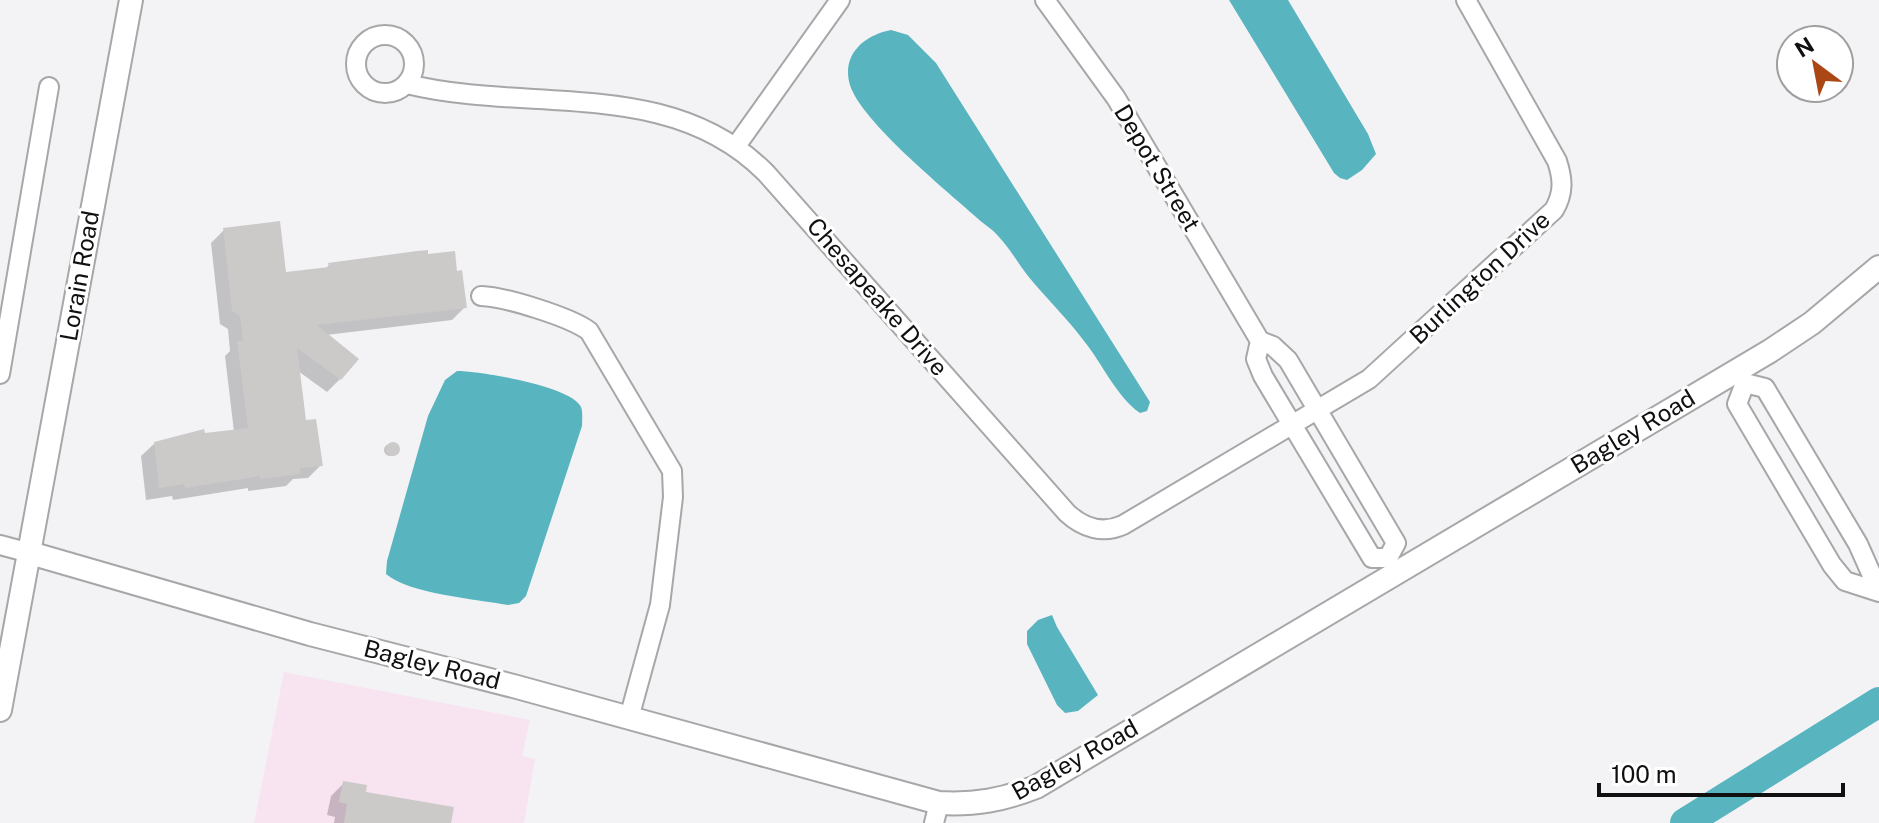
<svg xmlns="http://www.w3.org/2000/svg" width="1879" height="823" font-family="'Public Sans',sans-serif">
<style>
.commercial{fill:#f8e3f1}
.water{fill:#58b4be}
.shadow{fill:#0003}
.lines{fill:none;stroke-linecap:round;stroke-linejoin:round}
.river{stroke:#58b4be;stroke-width:30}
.building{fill:#cccac9}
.minor-casing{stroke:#a7a7a9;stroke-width:22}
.tertiary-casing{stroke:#a7a7a9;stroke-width:26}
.minor{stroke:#fff;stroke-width:18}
.tertiary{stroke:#fff;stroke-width:22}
.labels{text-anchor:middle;stroke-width:6;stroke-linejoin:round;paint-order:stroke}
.street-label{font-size:24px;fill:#101011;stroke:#fff}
</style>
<rect width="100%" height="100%" fill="#f3f3f6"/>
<path class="commercial" d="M284 672 530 720 522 756 535 759 524 823H254Z"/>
<path class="water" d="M1229 0H1288L1368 134 1376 154 1362 170 1347 180 1340 178 1334 173Z
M891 30 908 35 936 63 1150 402 1147 411 1140 413C1116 396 1102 363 1084 341 1067 318 1046 298 1028 276 1018 263 1010 249 999 237 993 229 983 224 976 217 946 190 861 121 850 85 841 55 864 35 891 30Z
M457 371C479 371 572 386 581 407 583 412 582 420 582 426L526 596 519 603 508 605C476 599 409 594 386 574L387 561 428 416 445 380Z
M1052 615 1057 627 1098 695 1078 711 1065 713 1057 705 1027 644V631L1038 620Z"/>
<path class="shadow" d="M224 230 285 274 324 270 329 265 426 256 455 274 465 307 452 320 326 335 340 379 327 392 298 371 305 423 321 465 308 478 293 479 286 486 248 491V488L173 500 172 496 146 500 141 456 155 443 234 432 225 356 230 351 228 329 220 324 211 243Z
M384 450a6 6 0 1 1 12 0a6 6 0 1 1-12 0Z
M344 783 363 793 449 823H334L335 817 327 815 331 796Z"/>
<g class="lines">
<path class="river" d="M1685 823 1879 702"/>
</g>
<path class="building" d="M280 221 286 272 329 267 328 263 417 251 428 250V254L455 251 457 271 462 270 467 308 317 325 359 359 341 380 297 348 306 420 316 419 323 466 300 468 301 474 260 479V476L185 488 184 484 159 488 154 442 204 429 205 433 248 428 237 341H243L240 316 232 311 223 228Z
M386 449a7 7 0 1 1 14 0a7 7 0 1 1-14 0Z
M343 781 367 785 366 792 454 807 451 823H344L347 804 339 802Z"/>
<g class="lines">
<defs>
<path id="minor" d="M1045 0 1116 98 1260 341
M356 64a29 29 0 1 1 58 0a29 29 0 1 1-58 0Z
M407 84C529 114 670 76 766 173L1067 513C1083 528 1103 534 1123 525L1369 379 1554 210C1564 193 1563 179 1557 161L1466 0
M736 146 840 0
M481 296C506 297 570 317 589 331L672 471 673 497 660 605 629 718
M1260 341 1273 346 1288 360 1396 543 1388 558H1372L1263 376 1256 359Z
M1737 371 1745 383 1765 388 1858 544 1879 591
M0 374 49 87
M1745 383 1737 404 1832 565 1845 581 1879 592
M0 545 30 553
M934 823 939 803"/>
<path id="tertiary" d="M30 553 310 634 517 687 939 803C975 805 1003 800 1036 787L1770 351 1812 323 1879 267
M0 710 131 0"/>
</defs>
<use href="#minor" class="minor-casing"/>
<use href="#tertiary" class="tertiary-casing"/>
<use href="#minor" class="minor"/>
<use href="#tertiary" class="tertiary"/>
</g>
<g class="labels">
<g class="street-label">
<text transform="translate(1157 168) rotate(59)" y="8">Depot Street</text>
<text transform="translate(80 276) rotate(-80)" y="8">Lorain Road</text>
<text transform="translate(1480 278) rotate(-43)" y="8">Burlington Drive</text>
<text transform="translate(877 297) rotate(49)" y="8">Chesapeake Drive</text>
<text transform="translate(1633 432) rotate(-31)" y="8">Bagley Road</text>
<text transform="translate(432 665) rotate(14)" y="8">Bagley Road</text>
<text transform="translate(1075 760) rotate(-29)" y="8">Bagley Road</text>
</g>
</g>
<g transform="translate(1815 64) rotate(328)"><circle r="38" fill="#ffffff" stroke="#9f9fa0" stroke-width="2"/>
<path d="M0-6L14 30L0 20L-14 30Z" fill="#ab4714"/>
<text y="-12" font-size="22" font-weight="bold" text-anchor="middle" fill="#101011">N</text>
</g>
<path d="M1599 783v12h244v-12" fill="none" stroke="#101011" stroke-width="4"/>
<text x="1611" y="783" font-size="24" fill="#101011" stroke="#ffffff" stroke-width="6" paint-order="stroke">100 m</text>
</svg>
